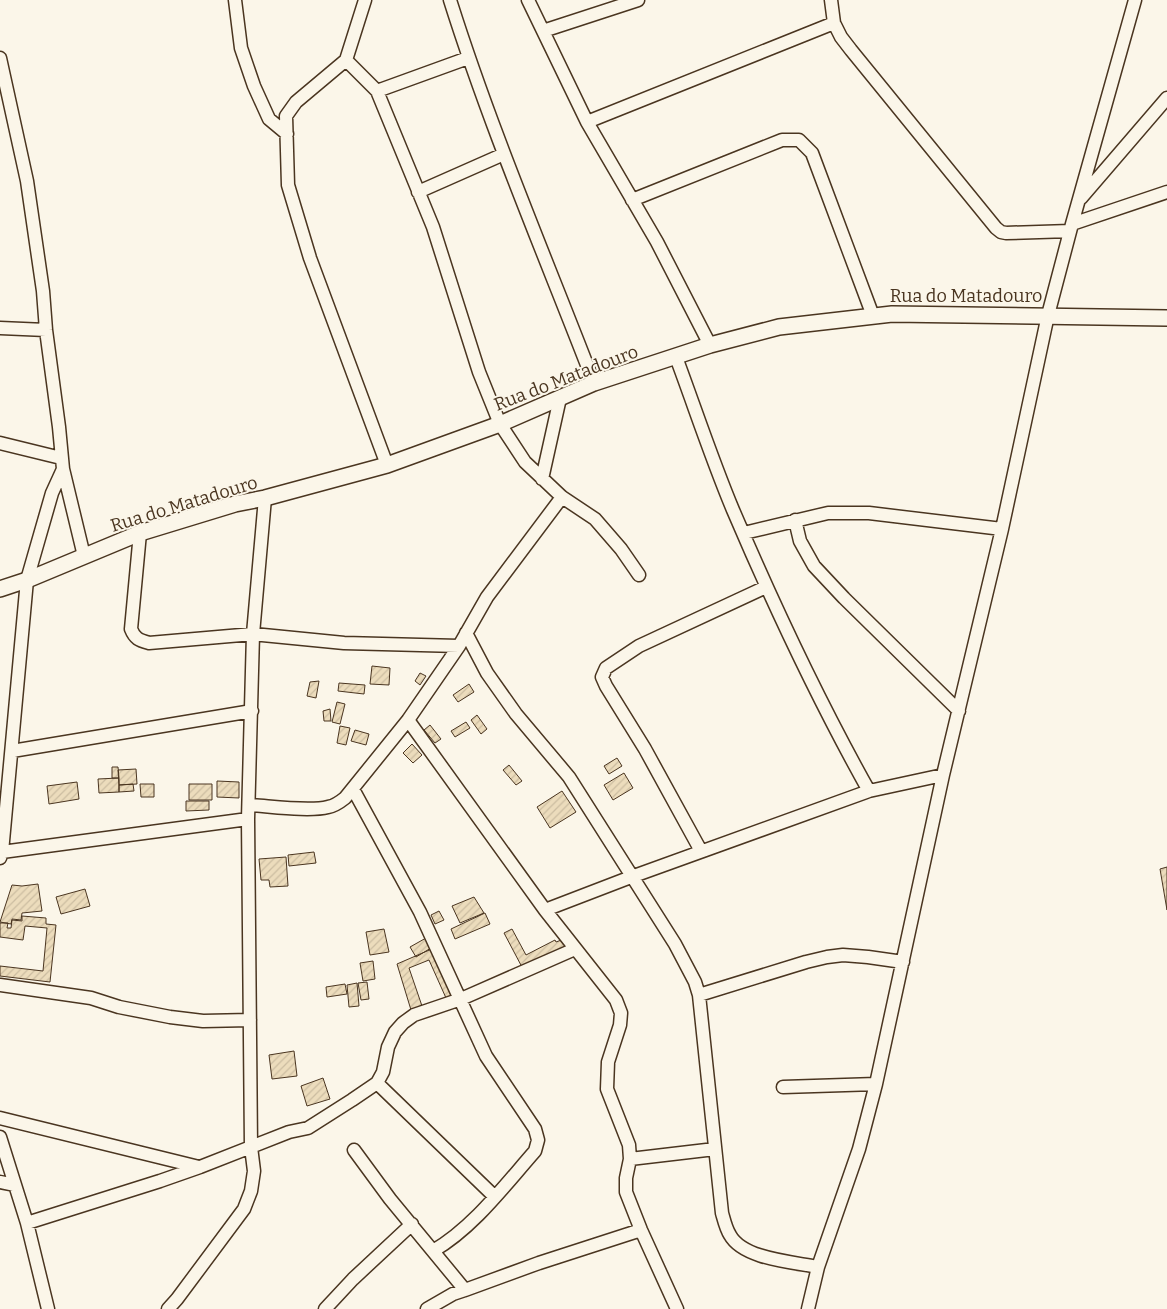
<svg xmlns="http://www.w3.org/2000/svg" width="1167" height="1309" font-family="Bitter,serif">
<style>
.building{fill:url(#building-hatch);stroke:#4a3520}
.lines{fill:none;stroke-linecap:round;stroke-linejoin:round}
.minor-casing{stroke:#4a3520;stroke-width:15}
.tertiary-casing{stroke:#4a3520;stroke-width:18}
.minor{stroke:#fbf6e9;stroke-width:12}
.tertiary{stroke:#fbf6e9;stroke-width:15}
.labels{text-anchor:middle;stroke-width:4;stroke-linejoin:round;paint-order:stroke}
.street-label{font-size:18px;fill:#4a3520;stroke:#fbf6e9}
</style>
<defs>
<pattern id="building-hatch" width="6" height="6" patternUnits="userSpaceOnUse" patternTransform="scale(1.25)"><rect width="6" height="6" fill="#ecdcbc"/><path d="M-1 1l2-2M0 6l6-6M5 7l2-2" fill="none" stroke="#ccbda1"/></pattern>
</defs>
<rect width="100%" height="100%" fill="#fbf6e9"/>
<path class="building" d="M372 666 390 668 389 685 370 684Z
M420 673 426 676 420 685 415 681Z
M319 681 316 698 307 696 310 682Z
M339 683 365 685 364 694 338 691Z
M469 684 474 692 458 702 453 695Z
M337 702 345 704 340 724 332 722Z
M330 709 331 721H324L323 711Z
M477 715 487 729 481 734 471 720Z
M466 722 470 728 455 737 451 731Z
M430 725 441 739 435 743 424 730Z
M340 726 350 728 346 745 337 743Z
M355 730 369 734 366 745 351 741Z
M412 744 422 755 413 763 403 753Z
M617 758 622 766 609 774 604 766Z
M509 765 522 781 516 785 503 770Z
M112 767H118L119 778H112Z
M136 769 137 784 119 785 118 770Z
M624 773 633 788 613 800 604 785Z
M119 778V792L99 793 98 779Z
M217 781 239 782V798L217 797Z
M77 782 79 799 49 804 47 786Z
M133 784 134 791 119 792V785Z
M140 784H154V797H141Z
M189 784H212V800H189Z
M562 791 576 812 550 828 537 807Z
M186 801H209V810L186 811Z
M314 852 316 863 289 866 288 855Z
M286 857 288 886 270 887 269 880H261L259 859Z
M1167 867V910L1160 869Z
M38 884 42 911 22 913 21 920 12 919 11 924 0 922 12 885 22 886Z
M85 889 90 906 61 914 56 897Z
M474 897 484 913 460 923 452 906Z
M439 911 444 920 435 924 431 915Z
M485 913 490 924 455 939 451 929Z
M22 916 46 918V924L56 925 50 982 0 976V966L43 971 47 928 25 926 23 940 0 937V923H8L7 928H11L12 920 22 921Z
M384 929 389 952 370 955 366 932Z
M512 929 526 955 555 940 556 942 564 939 567 946 523 969 504 933Z
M426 938 431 948 416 957 410 947Z
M434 948 456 994 446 998 429 960 409 968 422 1006 411 1010 397 964Z
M373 961 375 979 363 981 360 963Z
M367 982 369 999 361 1000 358 983Z
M357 983 359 1006 349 1007 347 985Z
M345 984 347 994 327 997 326 987Z
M294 1051 297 1076 272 1079 269 1055Z
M323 1078 330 1099 307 1106 301 1086Z"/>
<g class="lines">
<defs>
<path id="minor" d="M235 0 241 48 254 86 269 119 287 134
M365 0 346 60 296 102 286 116 288 185 310 258 387 465
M450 0C491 130 545 256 594 383
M528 0 587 122 657 242 710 345
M834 23 841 37 851 50 996 228 1001 232 1006 233 1070 231
M543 31 638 0
M0 58 27 181 43 291 46 330 59 427 63 469 84 556
M346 60 377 91 433 227 479 372 500 424 525 462 562 497 595 519 621 549 639 575
M377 91 468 58
M587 122 834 23 831 0
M418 192 504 154
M1081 198 1167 98
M632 200 782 140H799L812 153 873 316
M1072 224 1167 192
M0 328 46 330
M676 357C695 408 712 460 733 510 774 606 818 700 869 791
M0 443 61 458
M542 479 560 398
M795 520 800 541 814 566 844 598 959 711
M140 533 131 629C135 639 139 640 149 643L253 634 344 643 459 646
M744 533 828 513H869L1002 529
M466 633 487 673 516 714 569 777 675 944 695 982 699 995 722 1213C724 1220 726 1229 730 1235 743 1259 793 1262 818 1267
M408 720 545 910 616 1000 621 1013 620 1025 608 1062 607 1089 629 1145 630 1159 626 1178V1192L641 1230 677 1309
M12 751 252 711
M353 789 420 912 486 1056 535 1129 538 1140 535 1151C505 1185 473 1228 433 1251
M249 805C269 806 309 812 328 807 335 806 340 802 345 798L408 720 459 646 487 597 562 497
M701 851 645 749 606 686 602 677 606 668 639 646 766 587
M2 852 248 819
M0 858 2 852 27 580 52 493 63 469
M545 910 631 877 869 791 943 775
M0 985 91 998 119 1007 170 1017 203 1021 250 1020
M699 995 806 962 827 957 843 955 868 957 903 962
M377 1083 494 1196
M783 1087 876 1084
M0 1118 199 1167
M0 1137 27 1223 48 1309
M354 1150 390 1199 465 1290 539 1263 641 1230
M630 1159 715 1149
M0 1182 15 1185
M27 1223 160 1181 200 1167 289 1132 308 1128 352 1100 377 1083 383 1072 388 1047 395 1032 403 1023 414 1015 461 999 575 949
M168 1309 177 1299 244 1209 251 1191 254 1171 251 1147 248 819 253 634 265 498
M325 1309 353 1279 412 1224
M427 1309 453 1294 465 1290
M808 1309 818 1267 859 1149 876 1084 943 775 1002 529 1048 315 1072 224 1135 0"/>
<path id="tertiary" d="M0 589 27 580 140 533 235 504 265 498 387 465 500 424 594 383 710 345 779 327 892 314 1167 318"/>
</defs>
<use href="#minor" class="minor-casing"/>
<use href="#tertiary" class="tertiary-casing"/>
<use href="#minor" class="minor"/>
<use href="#tertiary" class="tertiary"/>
</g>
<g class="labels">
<g class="street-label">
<text x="966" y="302">Rua do Matadouro</text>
<text transform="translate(566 378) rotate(-21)" y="6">Rua do Matadouro</text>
<text transform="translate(184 504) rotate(-17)" y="6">Rua do Matadouro</text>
</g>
</g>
</svg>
